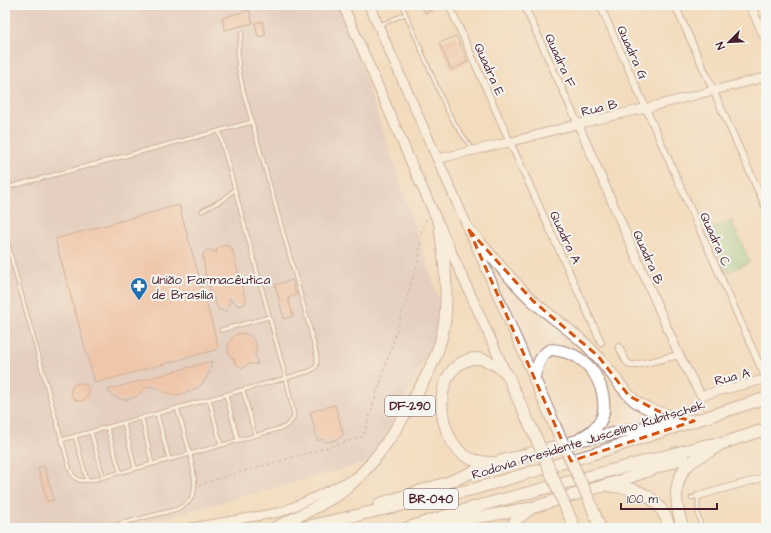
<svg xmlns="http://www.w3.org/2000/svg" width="771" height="533" font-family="'Architects Daughter',sans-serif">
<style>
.industrial{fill:#d2bec4}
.green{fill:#7fcb88;stroke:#64755a}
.building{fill:#ecab93}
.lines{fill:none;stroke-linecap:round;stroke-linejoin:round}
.service-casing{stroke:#9e7e74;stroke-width:5}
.minor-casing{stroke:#9e7e74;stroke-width:8}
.tertiary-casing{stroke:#9e7e74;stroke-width:10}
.secondary-casing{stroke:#9e7e74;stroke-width:11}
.trunk-casing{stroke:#9e7e74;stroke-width:13}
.path{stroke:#9e7e74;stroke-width:1;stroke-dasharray:3 3;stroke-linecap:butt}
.service{stroke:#fff;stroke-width:3}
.minor{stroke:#fff;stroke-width:6}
.tertiary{stroke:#fff;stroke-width:8}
.secondary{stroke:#fff;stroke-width:9}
.trunk{stroke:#fff;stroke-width:11}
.trunk-bridge-casing{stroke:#9e7e74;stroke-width:13;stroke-linecap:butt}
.trunk-bridge{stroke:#fff;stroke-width:11}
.marked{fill:none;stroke:#d8530f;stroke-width:3;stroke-dasharray:8 5;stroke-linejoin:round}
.labels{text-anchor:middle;stroke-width:4;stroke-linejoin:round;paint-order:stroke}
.shield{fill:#f6f6f2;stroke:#7e6067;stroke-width:1}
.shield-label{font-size:12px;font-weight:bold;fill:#4a1f2b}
.street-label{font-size:13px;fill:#4a1f2b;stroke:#f6f6f2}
.poi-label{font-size:13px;fill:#4a1f2b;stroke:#f6f6f2;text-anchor:start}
</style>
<rect width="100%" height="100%" fill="#f6f6f2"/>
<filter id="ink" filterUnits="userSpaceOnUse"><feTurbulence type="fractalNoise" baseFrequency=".025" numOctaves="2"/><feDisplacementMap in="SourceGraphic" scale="8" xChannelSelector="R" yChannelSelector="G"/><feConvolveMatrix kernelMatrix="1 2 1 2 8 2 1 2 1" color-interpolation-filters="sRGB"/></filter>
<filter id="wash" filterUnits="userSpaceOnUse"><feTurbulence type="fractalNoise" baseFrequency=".012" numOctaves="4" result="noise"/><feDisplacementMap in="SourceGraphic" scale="16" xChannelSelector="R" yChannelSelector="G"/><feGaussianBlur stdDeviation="0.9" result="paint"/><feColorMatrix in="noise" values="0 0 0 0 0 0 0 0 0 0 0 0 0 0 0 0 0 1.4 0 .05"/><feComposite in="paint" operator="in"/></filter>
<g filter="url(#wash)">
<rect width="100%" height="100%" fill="#f3dcbe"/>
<path class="industrial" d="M5 5H341L445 318 373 461 127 528H5Z"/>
<path class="green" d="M731 220 750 262 726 273 707 230Z"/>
<g id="blocks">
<path class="building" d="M421 5H442L425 13Z
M249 10 253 23 225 30 222 18Z
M262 21 266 35 258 37 255 23Z
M456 36 468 62 451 70 439 43Z
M179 205 219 349 95 383 55 239Z
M225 245 228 246 232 249 246 301 244 305 239 306 237 305 230 298 228 309 226 311H223L218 309 206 280 203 255 204 253 207 250H210L217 253 216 249Z
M292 280 296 295 288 298 293 316 284 319 275 285Z
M241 333 246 334 250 335 255 341 257 350 255 355 258 364H250L242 368 234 362 235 360 229 355 228 348 229 343 232 338 235 335Z
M212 361 210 371 204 382 197 388 185 393 178 395 171 394 164 392 153 387 149 386 145 388 139 394 135 397 129 399 123 400 115 397 107 390Z
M71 392a9 9 0 1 1 18 0a9 9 0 1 1-18 0Z
M335 405 343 433 342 436 338 439 327 442 325 441 323 439 318 441 310 412Z
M44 466 54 500 47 501 38 468Z"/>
</g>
</g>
<g filter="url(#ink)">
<use href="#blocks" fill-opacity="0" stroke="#9e7e74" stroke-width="1"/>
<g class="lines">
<defs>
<path id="service" d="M402 5 447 110 455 124 473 150
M380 25 405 14
M5 188 252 122
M202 211 224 199 235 189
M5 235 70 470C77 484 83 481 96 479L190 454 285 427 293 419 294 415 286 378 219 131
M221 330 269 317
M243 390 255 435
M226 395 238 440
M209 399 221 445
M157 414 169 459
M142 418 152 464
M124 423 135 468
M107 427 120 472
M91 432 103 477
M75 436 87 480
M61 440 286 378 310 371 315 368 317 364V357L308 321 243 90 239 70 238 59V50L242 33
M691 498 698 496V515L702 528
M104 528 174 510C182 507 189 504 193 495 200 479 182 426 177 408"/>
<path id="minor" d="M449 5 510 142 601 342
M524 5 578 124
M600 5 766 379
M675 5 766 208
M619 347 626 361 630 365H636L679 355
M698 496 766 477"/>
<path id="tertiary" d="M750 5 766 40
M578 124 679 355 699 392 701 395H703L766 379
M437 159 510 142 578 124 646 108 766 77
M189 528 281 512 302 503 354 478"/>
<path id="secondary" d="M343 5 413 167 506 373
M369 5 469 230 534 378"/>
<path id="trunk" d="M469 230C490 254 510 280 534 302 545 312 558 321 569 330 579 338 588 346 596 355 611 369 619 388 635 401 652 413 673 416 692 421
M555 426 534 378C537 368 539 355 550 350 555 349 560 351 565 352 586 358 599 375 603 396 604 404 605 412 601 420 597 428 589 433 581 438
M494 463C485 462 475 462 467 457 438 440 430 376 465 361 471 358 478 358 485 360 492 363 501 367 506 373 510 377 511 385 514 390 520 403 526 417 533 431
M610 486C641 488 660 497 670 528
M590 502 600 528
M379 504 449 482 494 463 579 440 668 423
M568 513 575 528
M435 525 531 508 622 480 684 458
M274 528C290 521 305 513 320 505 326 501 333 498 339 494 371 470 394 434 413 400 428 374 442 349 445 318 448 288 444 258 440 228
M300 528 474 489 599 452 694 421 766 398
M407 528 464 510 706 445 724 443 766 429
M511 528 516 520 530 509
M683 528C676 508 671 481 689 464 698 456 711 452 721 444"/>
</defs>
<use href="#service" class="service-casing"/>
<use href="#minor" class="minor-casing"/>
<use href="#tertiary" class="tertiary-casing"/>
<use href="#secondary" class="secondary-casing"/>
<use href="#trunk" class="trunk-casing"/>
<path class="path" d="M703 409V402
M199 486 207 482 363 437 418 262 422 230 427 217"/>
<use href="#service" class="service"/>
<use href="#minor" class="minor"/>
<use href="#tertiary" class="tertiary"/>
<use href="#secondary" class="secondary"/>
<use href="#trunk" class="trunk"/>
<defs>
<path id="trunk-bridge" d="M555 426 590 502
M533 431 568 513"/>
</defs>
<use href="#trunk-bridge" class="trunk-bridge-casing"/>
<use href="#trunk-bridge" class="trunk-bridge"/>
</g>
</g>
<path d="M0 0H771V533H0ZM469 230 533 301 598 356 629 396 666 415 694 421 571 461Z" fill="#f3dcbe" fill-opacity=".55" fill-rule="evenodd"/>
<path class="marked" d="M469 230 533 301 598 356 629 396 666 415 694 421 571 461Z"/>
<defs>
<symbol id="pharmacy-pin" viewBox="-11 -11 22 30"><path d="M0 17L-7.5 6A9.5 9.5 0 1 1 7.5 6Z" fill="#1f6fb2" stroke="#f6f6f2"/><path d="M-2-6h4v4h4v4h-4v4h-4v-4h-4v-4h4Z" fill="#fff"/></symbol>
</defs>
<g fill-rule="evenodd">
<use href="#pharmacy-pin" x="129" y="276" width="20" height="27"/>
</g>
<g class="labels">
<g class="shield">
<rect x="385" y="396" width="50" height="20" rx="3"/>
<rect x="404" y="489" width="54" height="20" rx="3"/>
</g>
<g class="shield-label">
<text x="410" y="410">DF-290</text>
<text x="431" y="503">BR-040</text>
</g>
<g class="street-label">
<text transform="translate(633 52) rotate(66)" y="5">Quadra G</text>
<text transform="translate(561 60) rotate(66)" y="5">Quadra F</text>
<text transform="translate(490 69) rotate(66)" y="5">Quadra E</text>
<text transform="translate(599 107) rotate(-13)" y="5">Rua B</text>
<text transform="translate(566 237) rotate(65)" y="5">Quadra A</text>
<text transform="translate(716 239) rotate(66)" y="5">Quadra C</text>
<text transform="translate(649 257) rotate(66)" y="5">Quadra B</text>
<text transform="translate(732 376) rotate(-14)" y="5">Rua A</text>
<text transform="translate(588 439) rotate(-17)" y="5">Rodovia Presidente Juscelino Kubitschek</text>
</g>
<g class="poi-label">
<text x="152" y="284">União Farmacêutica<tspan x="152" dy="15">de Brasília</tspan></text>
</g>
</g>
<rect width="771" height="533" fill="none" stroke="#f6f6f2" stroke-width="20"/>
<g transform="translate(729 42) rotate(246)" stroke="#f6f6f2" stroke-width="3" paint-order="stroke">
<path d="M0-3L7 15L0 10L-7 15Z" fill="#4a1f2b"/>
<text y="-6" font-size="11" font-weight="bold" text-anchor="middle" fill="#4a1f2b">N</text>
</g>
<path d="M621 503v6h96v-6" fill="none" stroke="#4a1f2b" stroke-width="2"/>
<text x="627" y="503" font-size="12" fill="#4a1f2b" stroke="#f6f6f2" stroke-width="3" paint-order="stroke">100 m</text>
</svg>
